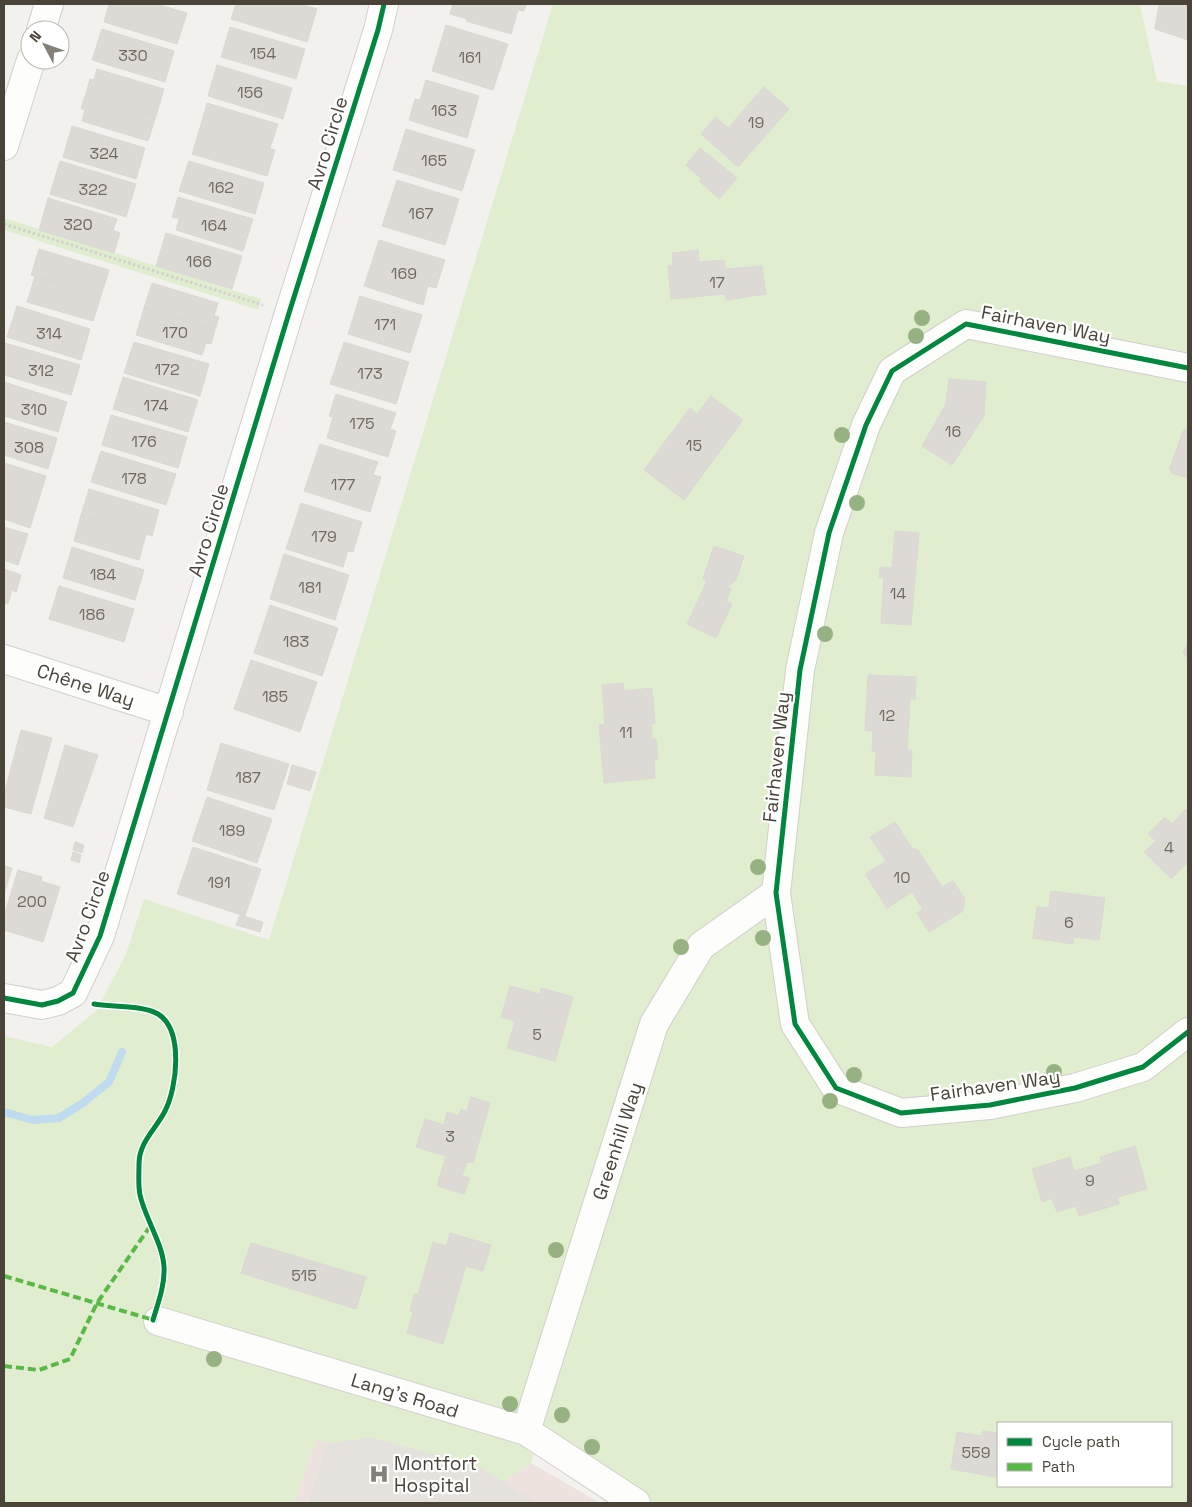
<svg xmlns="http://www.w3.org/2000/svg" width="1192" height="1507" font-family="'Space Grotesk',sans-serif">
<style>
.medical{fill:#ede2de}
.green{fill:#e0edce;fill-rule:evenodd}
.parking{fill:#e5e2de}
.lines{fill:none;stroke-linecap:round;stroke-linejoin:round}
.stream{stroke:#bedbf0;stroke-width:8}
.building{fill:#dddad5;stroke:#dbd8d3}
.minor-casing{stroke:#d1cfcb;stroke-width:30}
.path{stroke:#d3d1cb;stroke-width:3;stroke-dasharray:2.5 2.5;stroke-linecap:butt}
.minor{stroke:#fdfdfc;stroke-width:28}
.quiet{stroke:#58b947;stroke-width:4;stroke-dasharray:8 4;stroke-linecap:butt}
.cycleway-casing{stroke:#fff;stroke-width:8}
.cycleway{stroke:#00873e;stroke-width:5}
.tree{fill:#96b182}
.labels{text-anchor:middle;stroke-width:4.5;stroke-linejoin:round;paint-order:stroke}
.number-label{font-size:16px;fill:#706a60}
.street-label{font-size:19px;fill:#4a4338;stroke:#fff}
.poi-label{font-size:19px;fill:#4a4338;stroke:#fff;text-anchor:start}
</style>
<rect width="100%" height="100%" fill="#f3f1ed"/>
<path class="medical" d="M316 1439 496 1485 531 1463 600 1503H294Z"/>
<path class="green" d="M553 4H1140L1157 81 1188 86V1503H655L542 1430 531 1463 497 1485 316 1439 294 1503H4V1036L52 1047 97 1010 126 954 144 899 269 940ZM998 1423H1171V1486H998Z
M4 218 261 299 258 310 4 230Z"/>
<path class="parking" d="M370 1437 480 1467 536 1503H309L327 1444Z"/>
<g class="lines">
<path class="stream" d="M4 1112 33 1120 59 1118 83 1103 109 1082 122 1052"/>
</g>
<path class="building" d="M109 4H156L187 13 177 44 104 22Z
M236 4H299L317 9 307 42 231 19Z
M453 4H526L524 11 518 10 511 34 466 21 467 19 450 14Z
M1159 4H1188V40L1155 29Z
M446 25 508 44 493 90 432 71Z
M230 27 305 49 296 79 221 57Z
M102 29 174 51 165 82 92 60Z
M217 65 292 88 283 119 208 96Z
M97 69 164 89 156 116 86 94 90 79 94 80Z
M426 80 479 96 467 138 409 120 415 99 420 100Z
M764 87 789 109 738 167 701 134 716 117 728 128Z
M86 94 156 116 148 141 82 121 85 110 81 108Z
M207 103 278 124 270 148 200 128Z
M72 126 145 148 136 179 63 157Z
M200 128 275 150 267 176 192 154Z
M406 129 475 150 462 191 393 170Z
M700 148 737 178 719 199 699 181 701 179 686 165Z
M60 161 136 184 126 217 50 194Z
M189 161 264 183 255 214 179 191Z
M397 180 459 199 445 245 382 226Z
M178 197 253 219 243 251 176 230 179 219 172 217Z
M48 198 117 219 113 230 120 233 114 253 39 230Z
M166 233 242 256 232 289 156 266Z
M379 240 445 260 436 288 428 286 423 305 364 286Z
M39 249 109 270 101 296 31 275Z
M698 250 699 262 724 260 725 269 762 266 766 294 726 300 725 294 671 299 668 266 673 265 672 253Z
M35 276 101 296 93 321 27 302Z
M152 283 218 303 214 316 219 317 215 330 144 308Z
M360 296 422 315 410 353 348 334Z
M17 306 90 329 81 360 7 337Z
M144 308 215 330 211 344 206 343 202 355 136 335Z
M134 342 209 364 200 396 124 373Z
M344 342 409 362 396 404 330 384Z
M5 343 80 365 71 395 4 375Z
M123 377 198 400 188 432 113 409Z
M949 379 986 382 984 416 952 465 922 446 946 404Z
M4 382 67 402 58 432 4 416Z
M336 394 396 413 390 429 396 431 388 457 327 438 333 417 329 416Z
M711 396 743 420 684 500 644 470 690 408 697 414Z
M111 415 187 437 178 468 102 445Z
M4 422 57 438 48 469 4 455Z
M1184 429 1188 430V478L1171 473 1172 471 1169 470Z
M320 444 378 462 373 475 381 477 370 512 304 491Z
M101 451 176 474 166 505 91 482Z
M4 463 46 476 38 502 4 491Z
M89 489 159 510 152 536 81 515Z
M4 491 38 502 30 528 4 519Z
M301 503 362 522 353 552 348 551 343 567 286 549Z
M81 515 146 534 139 560 74 541Z
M4 527 28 534 18 565 4 560Z
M895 531 919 533 911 625 881 623 884 578 879 577 880 567 892 568Z
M714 546 744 556 736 580 727 587 731 589 726 601 732 604 716 638 687 624 707 581 703 579Z
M72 547 144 570 135 600 63 578Z
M284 554 349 575 335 620 270 599Z
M4 569 21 575 16 592 12 590 8 604 4 603Z
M59 586 134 609 124 642 49 619Z
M270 605 338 628 322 676 254 653Z
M1188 643V659L1183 652Z
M251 660 317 682 300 732 234 709Z
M868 675 916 677 915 699H910L907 750H912L911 777 875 775 876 751H872L873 731 865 730Z
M623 683 624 691 652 688 655 723 651 724 652 739H656L658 759 654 760 655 778 604 783 599 725 605 724 602 685Z
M21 730 52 738 31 814 4 807V794Z
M221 743 289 764 274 810 207 790Z
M65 745 98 755 73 827 44 818Z
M292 765 316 772 310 791 287 784Z
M207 797 272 819 257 863 192 841Z
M1186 809 1188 812V862L1171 879 1144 852 1156 841 1148 834 1165 817 1172 824Z
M895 822 912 848 918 850 942 887 953 881 965 899 963 911 929 932 917 913 923 909 912 892 887 908 865 874 886 861 870 837Z
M75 842 84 845 82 853 73 850Z
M193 847 261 869 245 916 177 894Z
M73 852 81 855 79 863 71 860Z
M4 866 12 868 4 894Z
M18 870 42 877 41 881 60 887 43 942 4 930V916Z
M1051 891 1105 898 1099 940 1074 937 1073 944 1033 938 1037 907 1049 908Z
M240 915 263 922 260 932 236 925Z
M510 986 540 994 541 988 573 997 555 1061 507 1048 515 1021 501 1017Z
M471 1097 490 1103 473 1163 467 1162 462 1176 470 1178 464 1194 437 1186 446 1156 416 1147 425 1119 444 1125 447 1112 459 1116 461 1109 467 1111Z
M1135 1146 1147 1189 1117 1197 1119 1204 1079 1216 1076 1206 1057 1212 1052 1198 1042 1202 1032 1169 1070 1157 1074 1171 1102 1163 1100 1157Z
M450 1233 491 1245 483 1271 466 1266 443 1344 407 1333 413 1312 410 1311 414 1294 418 1295 433 1242 446 1246Z
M251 1243 366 1277 356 1309 241 1273Z
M983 1431 998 1433V1471H996L995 1477 951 1469 957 1432 982 1436Z"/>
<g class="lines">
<defs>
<path id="minor" d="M41 30 49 4
M4 146 31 60
M1188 368 966 324 892 371 866 425 829 533 800 670 776 893 795 1024 836 1088 901 1113 990 1105 1075 1088 1143 1067 1188 1032
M4 659 169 712
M4 998 42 1005 58 1001 73 993 100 936 289 313 378 30 384 4
M158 1321 526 1431 636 1503
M526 1431 654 1024 701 946 776 893"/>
</defs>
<use href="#minor" class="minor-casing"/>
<path class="path" d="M4 224 263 305"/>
<use href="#minor" class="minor"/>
<path class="quiet" d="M4 1276 157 1321
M4 1366 39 1370 70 1359 97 1303 151 1225"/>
<defs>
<path id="cycleway" d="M1188 368 966 324 892 371 866 425 829 533 800 670 776 893 795 1024 836 1088 901 1113 990 1105 1075 1088 1143 1067 1188 1032
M4 998 42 1005 58 1001 73 993 100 936 289 313 378 30 384 4
M94 1004C112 1007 142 1005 158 1014 184 1030 177 1088 165 1111 156 1129 139 1142 139 1164 139 1174 138 1186 140 1195 145 1218 163 1244 164 1267 165 1285 158 1303 153 1320"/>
</defs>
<use href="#cycleway" class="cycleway-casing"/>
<use href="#cycleway" class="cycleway"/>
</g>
<g class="tree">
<circle cx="922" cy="318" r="8"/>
<circle cx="916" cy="336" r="8"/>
<circle cx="842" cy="435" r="8"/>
<circle cx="857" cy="503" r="8"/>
<circle cx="825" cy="634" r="8"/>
<circle cx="758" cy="867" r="8"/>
<circle cx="763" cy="938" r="8"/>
<circle cx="681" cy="947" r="8"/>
<circle cx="1054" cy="1072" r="8"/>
<circle cx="854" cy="1075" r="8"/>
<circle cx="830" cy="1101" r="8"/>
<circle cx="556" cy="1250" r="8"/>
<circle cx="214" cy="1359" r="8"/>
<circle cx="510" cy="1404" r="8"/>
<circle cx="562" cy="1415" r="8"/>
<circle cx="592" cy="1447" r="8"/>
</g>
<defs>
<symbol id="hospital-bare" viewBox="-9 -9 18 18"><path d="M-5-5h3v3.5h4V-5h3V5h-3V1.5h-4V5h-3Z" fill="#858077" stroke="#fff" stroke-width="2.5" paint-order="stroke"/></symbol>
</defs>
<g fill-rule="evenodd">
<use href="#hospital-bare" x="365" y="1460" width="28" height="28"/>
</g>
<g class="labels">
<g class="number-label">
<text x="263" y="59">154</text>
<text x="133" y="61">330</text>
<text x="470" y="63">161</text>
<text x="250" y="98">156</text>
<text x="444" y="116">163</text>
<text x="756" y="128">19</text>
<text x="104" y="159">324</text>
<text x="434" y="166">165</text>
<text x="221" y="193">162</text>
<text x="93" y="195">322</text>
<text x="421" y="219">167</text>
<text x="78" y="230">320</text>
<text x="214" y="231">164</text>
<text x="199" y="267">166</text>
<text x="404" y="279">169</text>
<text x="717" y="288">17</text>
<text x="385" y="330">171</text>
<text x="175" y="338">170</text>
<text x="49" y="339">314</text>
<text x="167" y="375">172</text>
<text x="41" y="376">312</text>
<text x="370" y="379">173</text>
<text x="156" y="411">174</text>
<text x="34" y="415">310</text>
<text x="362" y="429">175</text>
<text x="953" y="437">16</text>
<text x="144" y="447">176</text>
<text x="694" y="451">15</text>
<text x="29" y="453">308</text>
<text x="134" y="484">178</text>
<text x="343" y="490">177</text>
<text x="324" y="542">179</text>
<text x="103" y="580">184</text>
<text x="310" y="593">181</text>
<text x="898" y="599">14</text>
<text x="92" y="620">186</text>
<text x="296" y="647">183</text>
<text x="275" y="702">185</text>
<text x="887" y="721">12</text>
<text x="626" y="738">11</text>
<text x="248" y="783">187</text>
<text x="232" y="836">189</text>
<text x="1169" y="853">4</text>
<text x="902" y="883">10</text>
<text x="219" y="888">191</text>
<text x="32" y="907">200</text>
<text x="1069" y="928">6</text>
<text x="537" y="1040">5</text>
<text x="450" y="1142">3</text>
<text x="1090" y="1186">9</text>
<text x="304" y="1281">515</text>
<text x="976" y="1458">559</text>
</g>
<g class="street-label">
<text transform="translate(327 143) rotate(-73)" y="7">Avro Circle</text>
<text transform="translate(1046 324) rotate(11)" y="7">Fairhaven Way</text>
<text transform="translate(208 530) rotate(-73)" y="7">Avro Circle</text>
<text transform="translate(86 685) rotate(18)" y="7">Chêne Way</text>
<text transform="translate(776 757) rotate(-84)" y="7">Fairhaven Way</text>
<text transform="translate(87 916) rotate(-70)" y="7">Avro Circle</text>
<text transform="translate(995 1085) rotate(-8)" y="7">Fairhaven Way</text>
<text transform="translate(617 1141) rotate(-72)" y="7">Greenhill Way</text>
<text transform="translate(405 1395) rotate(17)" y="7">Lang's Road</text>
</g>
<g class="poi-label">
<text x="394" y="1470">Montfort<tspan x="394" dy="22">Hospital</tspan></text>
</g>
</g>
<rect width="1192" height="1507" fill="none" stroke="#4a4338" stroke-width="10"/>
<rect x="997" y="1422" width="175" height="65" fill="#ffffff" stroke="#b7b4af"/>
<rect x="1007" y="1438" width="25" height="8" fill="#00873e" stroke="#b7b4af"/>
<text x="1042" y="1447" font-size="15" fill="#4a4338">Cycle path</text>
<rect x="1007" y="1463" width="25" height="8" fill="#58b947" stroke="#b7b4af"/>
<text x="1042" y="1472" font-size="15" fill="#4a4338">Path</text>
<g transform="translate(45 45) rotate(311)"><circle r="24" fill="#ffffff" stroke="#b7b4af"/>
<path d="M0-4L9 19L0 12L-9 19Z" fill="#858077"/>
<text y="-8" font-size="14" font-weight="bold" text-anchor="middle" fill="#4a4338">N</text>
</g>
</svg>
